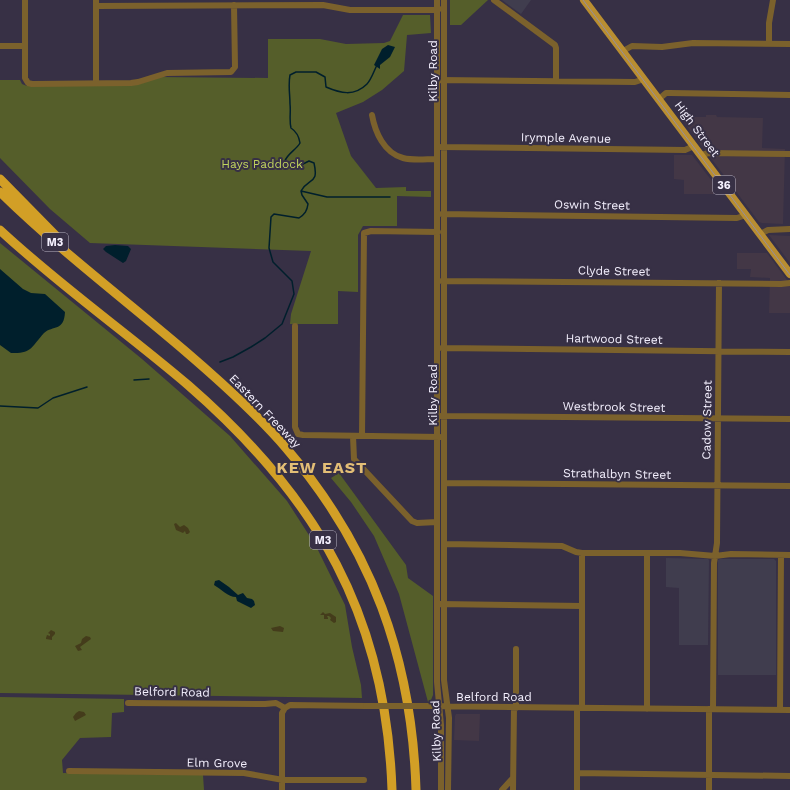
<svg xmlns="http://www.w3.org/2000/svg" width="790" height="790" font-family="'Work Sans',sans-serif">
<style>
.commercial{fill:#433746}
.education{fill:#403d4e}
.green{fill:#555e2a}
.sand{fill:#443c1b}
.water{fill:#001f2c}
.lines{fill:none;stroke-linecap:round;stroke-linejoin:round}
.stream{stroke:#001f2c;stroke-width:1.5}
.minor{stroke:#7b612c;stroke-width:6}
.major{stroke:#b98e31;stroke-width:8}
.highway{stroke:#d29f26;stroke-width:9}
.tram{stroke:#948ea0;stroke-width:1}
.minor-bridge{stroke:#7b612c;stroke-width:6}
.labels{text-anchor:middle;stroke-width:4;stroke-linejoin:round;paint-order:stroke}
.shield{fill:#373045;stroke:#bbb6c6;stroke-width:1}
.shield-label{font-size:11px;font-weight:bold;fill:#f4f0fe}
.street-label{font-size:12px;fill:#f4f0fe;stroke:#373045}
.park-label{font-size:12px;fill:#c0d35d;stroke:#373045}
.district-label{font-size:16px;font-weight:bold;letter-spacing:1px;fill:#e3be76;stroke:#373045}
</style>
<rect width="100%" height="100%" fill="#373045"/>
<path class="commercial" d="M706 115H716L717 117 763 118 762 148 785 149 783 224 762 223 759 222 680 117H706Z
M674 155H692L722 194H684V180L674 179Z
M769 235 790 236V263Z
M737 253H767L790 284V313H769L770 278 750 277 751 269H737Z
M456 714H480L479 741 454 740 455 716Z"/>
<path class="education" d="M502 0H531L521 14Z
M666 558 708 559 709 560 708 645H679V588L666 587Z
M720 559H774L776 561V675H718V560Z"/>
<path class="green" d="M450 0H488L461 25H450Z
M403 15H430L431 33 407 35 404 71 382 90 363 102 336 113 351 156 376 188 406 187V191H431V197L397 196V226H363L358 235V292L338 291V324H290L291 314 311 251 90 243 50 209 0 158V80H20L22 84 27 86 136 85 157 77 268 78V39H320L346 44 384 43 390 41Z
M0 243 142 359 230 436 287 501 316 546 345 605 352 647 361 685 362 698 0 693Z
M339 473 406 565 408 578 433 596V695L431 700 428 702 399 594 374 536 351 502 331 478Z
M0 697 124 699V712L112 713 111 737 80 738 62 760 63 773 203 775 204 790H0Z"/>
<path class="sand" d="M176 523 180 527 184 525 188 528 190 532 188 534H186L185 531 183 533 176 530 174 524Z
M323 612 325 614 330 613 336 617V622L334 623 330 620 331 618 329 616H327L328 618V619H324V615H320Z
M280 626 284 628 283 632 273 631 271 628Z
M51 630 55 632V634L52 637V640L46 639V638L47 635 50 636V634L48 633Z
M86 636 90 637 91 639 80 647 82 650 78 651 75 646 81 643 82 639Z
M79 711 84 712 86 715 75 721 73 717 76 713Z"/>
<path class="water" d="M388 45 395 47 390 57 380 65V69L374 65 382 49Z
M115 245 128 246 131 249 126 261 123 263 106 252 103 249 106 246Z
M0 269 23 289 31 293 45 294 65 312C64 332 53 325 44 333 32 346 32 354 11 353L0 345Z
M219 580 229 587 238 595 243 593 247 598 252 599 254 601 255 605 251 608 237 601 236 597C228 597 221 589 214 585L215 581Z"/>
<g class="lines">
<path class="stream" d="M301 191 327 197H390
M220 362 233 357 251 347 265 338 282 324 294 294 292 281 273 262 269 248 271 217 274 214 299 218C305 214 307 211 308 204L302 195 301 191C309 177 319 185 314 163L309 161 297 167 287 165 285 161C287 154 296 150 300 143 299 136 297 132 291 128 289 120 291 112 290 104 290 94 288 85 290 75L296 72H316L325 77 326 87C340 93 354 97 367 84 371 80 374 71 377 65
M134 380 149 379
M0 406 38 408 53 398 87 387"/>
<path class="minor" d="M25 0V78L28 83 32 84 131 83 138 82 167 73 231 72 235 67 234 5
M96 0V83
M437 0V682L441 725V790
M444 0V680L449 718 448 790
M494 0 555 45 556 48V81
M96 6 323 5 350 10H437L439 9
M769 44V23L773 0
M0 46H25
M623 51 632 46 662 47 693 43 790 44
M440 80 635 82 644 79
M659 99 666 93H670L790 95
M372 115C375 132 384 153 403 158 414 161 426 159 437 159
M441 147 685 150 694 146
M701 155 709 153 790 154
M442 214 737 218 746 215
M760 234 768 230 790 229
M442 281 781 284 790 283
M295 326V427L298 434 303 435 440 437
M442 348 790 352
M441 416 790 419
M353 436 354 459 412 521 417 523 437 522
M362 436 364 233 371 231 438 232
M444 483 790 486
M444 544 562 546 576 552 582 553H680L715 556 731 554 790 555
M440 604 582 606
M128 703 265 704 276 703 285 708
M428 706 790 710
M285 708 290 705 366 706
M516 708V649
M582 708V553
M647 709V553
M713 709 714 563 717 543 719 283
M780 710 781 555
M69 771 244 773 283 780H364
M577 773 790 776
M282 790V713L285 708
M502 790 513 778
M513 790 514 708
M577 790V708
M709 790V709"/>
<path class="major" d="M584 0 790 274"/>
<path class="highway" d="M0 179 56 236
M0 192C58 249 123 298 185 351 220 381 256 413 286 448 372 548 412 659 416 790
M0 230C60 286 126 332 188 385 318 498 386 616 392 790"/>
<path class="tram" d="M583 0 790 275"/>
<path class="minor-bridge" d="M366 706H428"/>
</g>
<g class="labels">
<g class="shield">
<rect x="713" y="176" width="22" height="18" rx="3"/>
<rect x="42" y="233" width="26" height="18" rx="3"/>
<rect x="310" y="531" width="26" height="18" rx="3"/>
</g>
<g class="shield-label">
<text x="724" y="189">36</text>
<text x="55" y="246">M3</text>
<text x="323" y="544">M3</text>
</g>
<g class="street-label">
<text transform="translate(433 71) rotate(-90)" y="4">Kilby Road</text>
<text transform="translate(697 129) rotate(53)" y="4">High Street</text>
<text transform="translate(566 138) rotate(1)" y="4">Irymple Avenue</text>
<text transform="translate(592 205) rotate(1)" y="4">Oswin Street</text>
<text transform="translate(614 271) rotate(1)" y="4">Clyde Street</text>
<text transform="translate(614 339) rotate(1)" y="4">Hartwood Street</text>
<text transform="translate(433 395) rotate(-90)" y="4">Kilby Road</text>
<text transform="translate(614 407) rotate(1)" y="4">Westbrook Street</text>
<text transform="translate(265 411) rotate(46)" y="4">Eastern Freeway</text>
<text transform="translate(707 420) rotate(-89)" y="4">Cadow Street</text>
<text transform="translate(617 474) rotate(1)" y="4">Strathalbyn Street</text>
<text transform="translate(172 692) rotate(1)" y="4">Belford Road</text>
<text x="494" y="701">Belford Road</text>
<text transform="translate(436 731) rotate(-92)" y="4">Kilby Road</text>
<text transform="translate(217 763) rotate(1)" y="4">Elm Grove</text>
</g>
<g class="park-label">
<text x="262" y="168">Hays Paddock</text>
</g>
<g class="district-label">
<text x="322" y="473">KEW EAST</text>
</g>
</g>
</svg>
